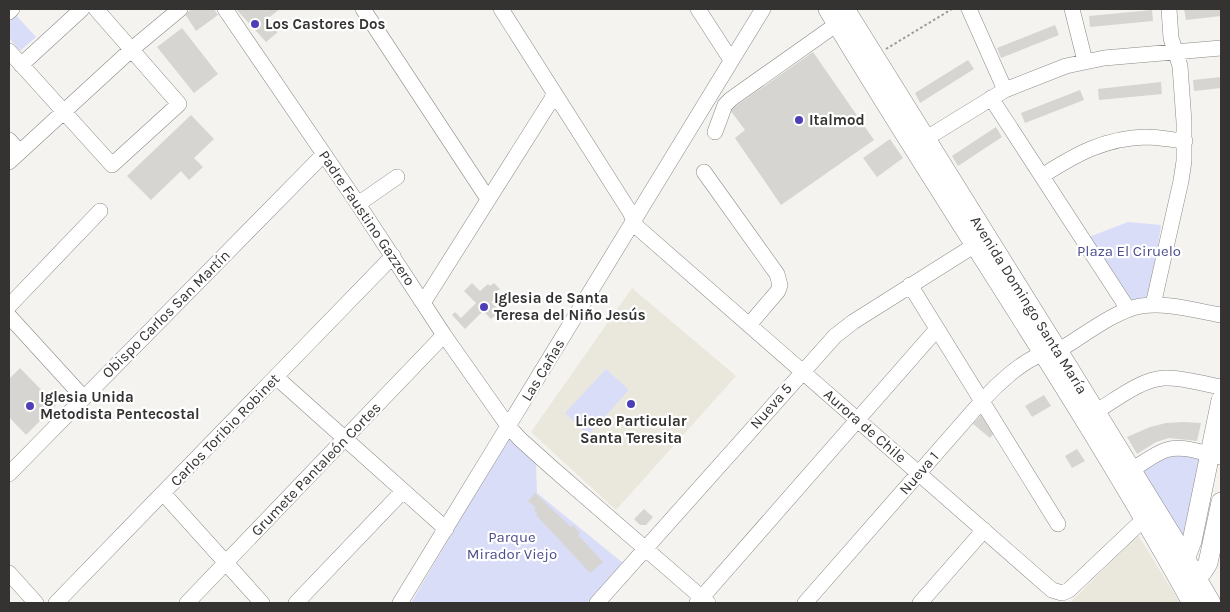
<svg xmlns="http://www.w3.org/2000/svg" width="1230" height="612" font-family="Karla,sans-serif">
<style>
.built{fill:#eae7dd}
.green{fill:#daddf8}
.building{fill:#d6d5d1}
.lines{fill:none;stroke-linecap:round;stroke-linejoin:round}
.minor-casing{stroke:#8a8985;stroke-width:16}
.major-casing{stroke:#8a8985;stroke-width:20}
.path{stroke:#9b9a97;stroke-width:2;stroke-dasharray:2.5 2.5;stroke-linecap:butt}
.minor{stroke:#fff;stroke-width:15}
.major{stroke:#fff;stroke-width:19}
.poi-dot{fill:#4d40b7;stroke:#fff;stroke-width:2}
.labels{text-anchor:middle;stroke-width:4.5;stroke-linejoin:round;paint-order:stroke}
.poi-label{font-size:15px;font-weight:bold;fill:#343332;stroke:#fff;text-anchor:start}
.street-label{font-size:15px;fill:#343332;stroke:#fff}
.park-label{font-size:15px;fill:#4e4e8d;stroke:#fff}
</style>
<rect width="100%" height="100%" fill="#f4f3ef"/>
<path class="built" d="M632 288 736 376 616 510 531 432Z
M1138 535 1180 603H1070Z"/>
<path class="green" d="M14 13 36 37 20 51 9 38V17Z
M1128 222 1161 225 1151 296 1127 301 1089 237Z
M606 369 629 390 588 435 565 413Z
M508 438 536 463 537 493 623 563 587 603H411Z
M1180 454 1202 460 1185 547 1140 472 1163 456Z"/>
<path class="building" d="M192 9H214L218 15 196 31 185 14Z
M236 9H280L267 19 278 32 266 42Z
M1184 9H1221V16L1186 20Z
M1152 10 1153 21 1090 27 1089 16Z
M1055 25 1059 35 1001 58 997 48Z
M182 28 218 74 194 93 157 47Z
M813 52 874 140 781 205 735 138 745 130 730 110Z
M968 60 974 69 920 103 915 93Z
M1221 77V88L1194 91 1193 80Z
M1161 82 1162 94 1099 100 1098 89Z
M1080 90 1084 100 1025 123 1021 113Z
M191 115 214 139 194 158 203 167 189 180 181 171 151 200 127 176Z
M996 127 1002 137 958 166 952 156Z
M890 139 903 158 877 177 863 158Z
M472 283 480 291 488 284 490 286 494 283 500 289 496 292 499 295 491 302 500 311 491 319 483 311 465 329 452 315 455 312 461 318 476 303 464 291Z
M20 368 56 405 26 435 9 417V379Z
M1044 395 1051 406 1032 417 1025 406Z
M984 412 996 431 990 438 973 424Z
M1184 422 1201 423 1197 441 1169 438 1156 442 1137 454 1127 437 1150 427 1166 423Z
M1077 449 1085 461 1072 468 1065 456Z
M535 493 571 527 573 525 580 533 578 535 603 562 590 573 536 515 537 513 534 510 536 508 528 501Z
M644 509 653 517 646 525H640L634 519Z"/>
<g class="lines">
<defs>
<path id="minor" d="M225 9 358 204 444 335 508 426 520 439 551 467 708 603
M363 9 488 199
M501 9 630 212 637 227 1052 590 1062 593 1069 590 1144 519
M698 9 731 60
M969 9 1005 90
M1072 9 1085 61
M9 12 12 9
M9 51 112 165 179 104 96 9
M21 65 82 9
M991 98 1128 309
M715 132 725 105 731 99 837 24
M9 140 19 151
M917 144 1005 90 1066 66 1104 58 1221 48
M9 162 132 49 180 9
M704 172 777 274 780 285 778 291 749 325
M1042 176C1076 154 1105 138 1146 137 1159 137 1172 140 1185 141
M358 204 397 177
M910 285 1058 524
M423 303 555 94
M1153 305 1181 181 1184 161V122L1180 66 1171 38 1169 9
M9 306 100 211
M9 316 83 397
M276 377 446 529
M1095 412C1116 400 1139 380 1164 378 1183 377 1203 384 1221 387
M1131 470C1142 464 1154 454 1166 450 1183 444 1204 454 1221 457
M9 474 324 154
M163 493 262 603
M9 573 36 603
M56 603 393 256
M187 603 444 335
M296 603 403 491
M400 603 763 9
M597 603 835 336 853 322 975 245
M697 603 937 329
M805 603 982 401C997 384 1021 362 1042 354 1048 352 1055 353 1061 349 1083 336 1116 310 1141 306 1168 302 1196 311 1221 315
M920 603 984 530"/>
<path id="major" d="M828 9C947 208 1080 400 1192 603
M845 9 1065 362 1174 539 1211 603
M1182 567 1192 541 1221 400
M1184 577H1196L1203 571 1208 563 1221 502"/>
</defs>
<use href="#minor" class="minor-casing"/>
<use href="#major" class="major-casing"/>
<path class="path" d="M886 49 952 9"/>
<use href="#minor" class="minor"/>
<use href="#major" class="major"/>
</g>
<g class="poi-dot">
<circle cx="255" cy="24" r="5"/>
<circle cx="799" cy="120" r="5"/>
<circle cx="484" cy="307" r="5"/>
<circle cx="631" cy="404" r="5"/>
<circle cx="30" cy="406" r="5"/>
</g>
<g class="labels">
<g class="poi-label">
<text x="265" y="29">Los Castores Dos</text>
<text x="809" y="125">Italmod</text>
<text x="494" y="303">Iglesia de Santa<tspan x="494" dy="17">Teresa del Niño Jesús</tspan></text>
<text x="40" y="402">Iglesia Unida<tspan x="40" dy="17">Metodista Pentecostal</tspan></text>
<text x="631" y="426" text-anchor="middle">Liceo Particular<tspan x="631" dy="17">Santa Teresita</tspan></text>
</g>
<g class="street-label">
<text transform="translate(367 218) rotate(56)" y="5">Padre Faustino Gazzero</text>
<text transform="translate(1029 305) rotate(58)" y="5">Avenida Domingo Santa María</text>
<text transform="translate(166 314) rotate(-45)" y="5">Obispo Carlos San Martín</text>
<text transform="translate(543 370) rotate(-59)" y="5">Las Cañas</text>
<text transform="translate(771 406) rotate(-49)" y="5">Nueva 5</text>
<text transform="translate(865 426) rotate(41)" y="5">Aurora de Chile</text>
<text transform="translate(225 430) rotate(-46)" y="5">Carlos Toribio Robinet</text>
<text transform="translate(316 469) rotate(-46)" y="5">Grumete Pantaleón Cortes</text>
<text transform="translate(919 473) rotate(-49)" y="5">Nueva 1</text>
</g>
<g class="park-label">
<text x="1129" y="256">Plaza El Ciruelo</text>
<text x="512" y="542">Parque<tspan x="512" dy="17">Mirador Viejo</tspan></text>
</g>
</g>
<rect width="1230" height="612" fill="none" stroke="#343332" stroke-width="20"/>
</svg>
